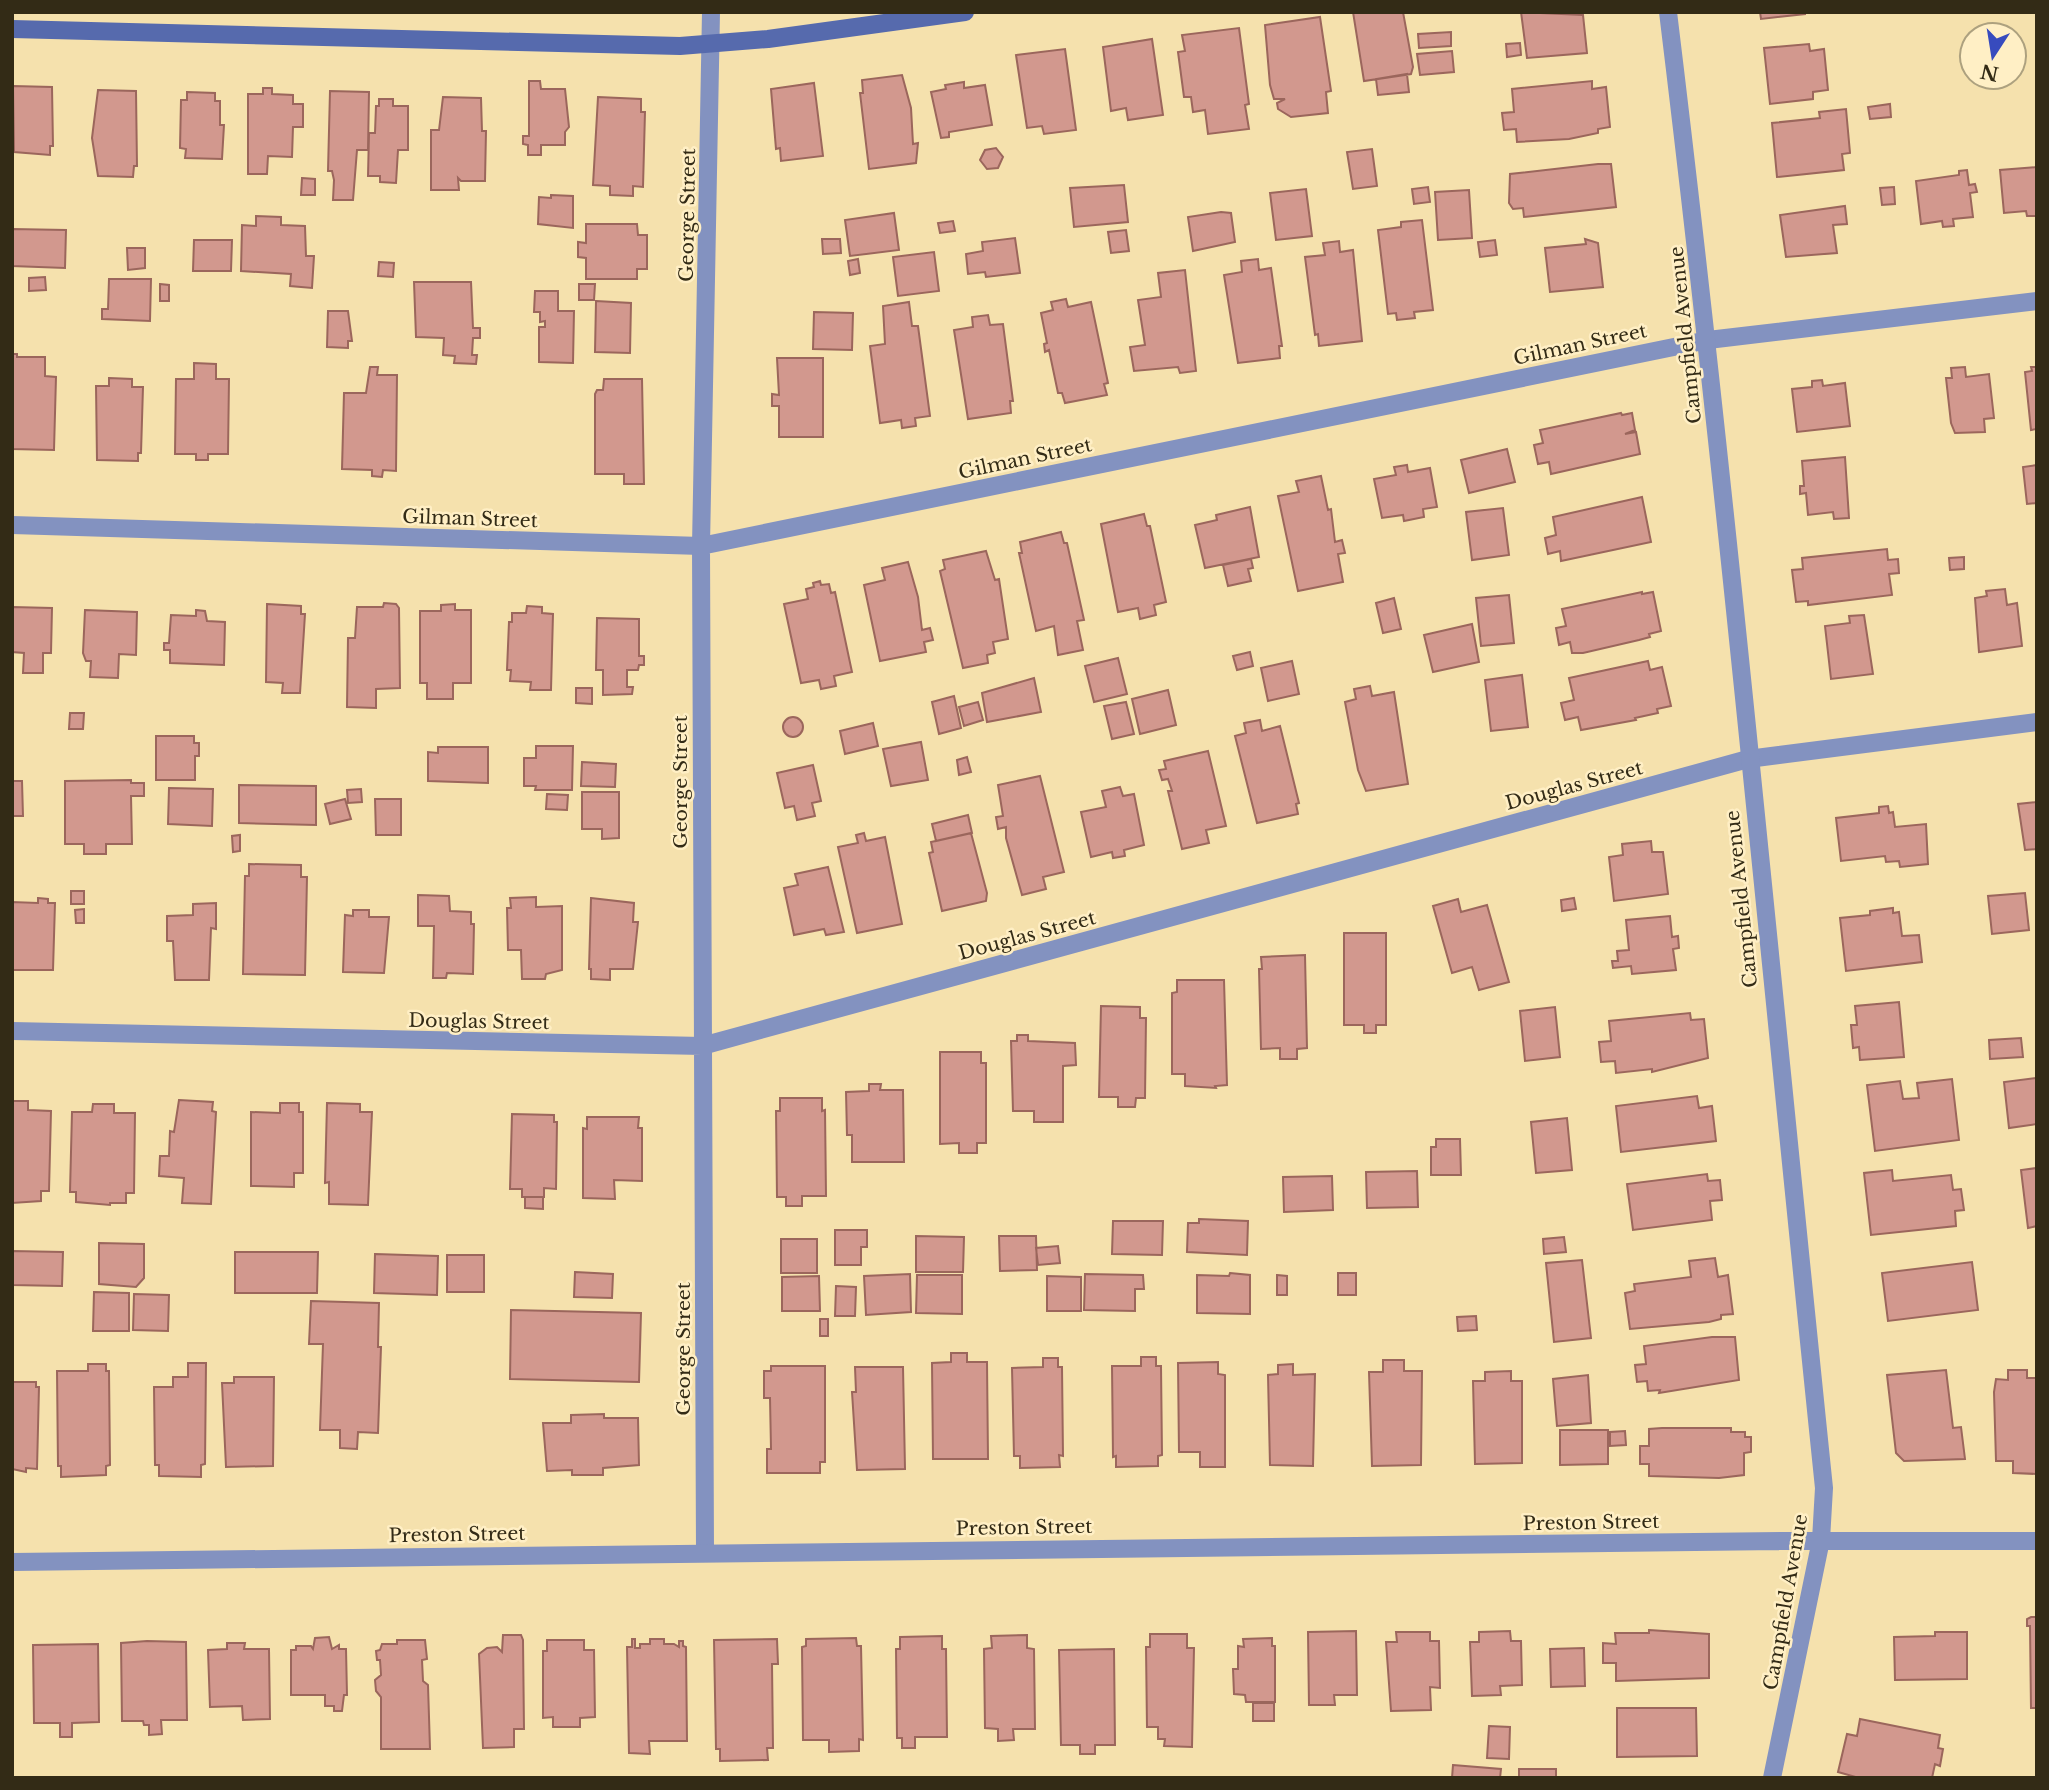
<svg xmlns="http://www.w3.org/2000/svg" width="2049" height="1790" font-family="'Libre Baskerville',serif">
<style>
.building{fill:#d2988e;stroke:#9b665c;stroke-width:2}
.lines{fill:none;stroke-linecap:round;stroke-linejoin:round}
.minor{stroke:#8392c0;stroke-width:18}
.tertiary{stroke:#8392c0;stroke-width:18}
.secondary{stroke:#566aad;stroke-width:18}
.labels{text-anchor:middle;stroke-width:5;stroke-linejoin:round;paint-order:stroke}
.street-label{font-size:19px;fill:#332b16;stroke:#ffefc5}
</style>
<rect width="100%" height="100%" fill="#f5e1ad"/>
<path class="building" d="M1353 12H1403L1413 67 1411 74 1364 81Z
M1521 12 1583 15 1587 53 1527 58Z
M1760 12H1805V14L1761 19Z
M1320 17 1331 91 1326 92 1328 113 1291 117 1278 109 1277 103 1285 99H1274L1270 85 1265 25Z
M1239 28 1249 104 1245 105 1249 129 1208 134 1205 110 1193 112 1191 97H1184L1178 52 1185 51 1182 35Z
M1451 32V46L1419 48 1418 34Z
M1152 39 1163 115 1128 120 1126 108 1111 111 1103 47Z
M1520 43 1521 55 1507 57 1506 44Z
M1809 44 1810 51 1824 49 1828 90 1813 92V99L1770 104 1764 48Z
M1065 49 1076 130 1044 134 1042 126 1027 128 1016 55Z
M1452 51 1454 72 1420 75 1417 54Z
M1407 74 1409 92 1378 95 1376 79Z
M902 75 911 108 913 144 918 143 916 163 869 169 860 93H863L862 80Z
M529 81H540L541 89H565L569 127 565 132V145H541V155H528V145L523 144V136H529Z
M1592 81V89L1606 87 1610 127 1598 129V133L1569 139 1517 142 1516 129 1504 130 1502 113 1514 112 1512 89Z
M964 82V88L985 85 992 125 949 132V137L941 138 931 92 946 89 945 85Z
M814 83 823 156 781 161 780 148 776 149 771 89Z
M13 86 52 87 53 146H50V155L14 152Z
M263 88H272V94L293 95V104H303V127H293L292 157 268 156 267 174H248V94H263Z
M98 90 136 91 137 166H134L133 177 98 176 92 138Z
M330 91 369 92 368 150H357L353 200H333L334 180 332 171H328Z
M187 92 215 93V101H220V125H224L222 159 185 158 186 149 180 148 181 100H187Z
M443 97 481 98 482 131H486L485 181H461L458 178 459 190H431V130H439Z
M598 97 641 99V112H645L643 187 633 186V196L610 195V186L593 185Z
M379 99H393V106H408V150H398L396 183 380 182V176H368L369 133H375L376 106H379Z
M1890 104 1891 117 1870 119 1868 107Z
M1846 109 1850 153 1842 154 1844 170 1777 177 1772 123 1820 118 1819 112Z
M996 148 1003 157 998 168 987 169 980 160 985 150Z
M1372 149 1377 186 1353 189 1347 152Z
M1598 164H1611L1616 207 1524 217 1523 208 1513 209 1509 203 1510 174Z
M2037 167V216H2027L2026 211 2004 213 2000 170Z
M1967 170 1969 185 1975 184 1977 192 1970 193 1973 217 1953 219 1954 226 1943 227 1942 221 1921 224 1916 181 1959 175V171Z
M302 178 315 179V195H301Z
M1124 185 1128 222 1074 227 1070 188Z
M1428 187 1430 202 1414 204 1412 189Z
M1894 187 1895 204 1882 205 1880 188Z
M1306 189 1312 236 1276 240 1270 193Z
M1469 190 1472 238 1438 240 1435 192Z
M551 195 573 196V228L538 224 539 197 551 198Z
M1845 206 1847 224 1833 225 1837 253 1786 257 1780 215Z
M1221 212 1231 213 1235 242 1193 251 1188 217Z
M894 213 899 250 850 256 845 220Z
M256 216 281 217V225L305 226 306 256H314L312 288 290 286 291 274 241 271 242 225 256 226Z
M1422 220 1433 310 1414 312 1415 318 1397 320 1396 313 1388 314 1378 230 1401 227V222Z
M953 221 955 231 940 233 938 223Z
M586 224H637L638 235H647V269H637V279H586V258L578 257V242L586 243Z
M12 229 66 230 65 268 12 266Z
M1126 230 1129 251 1111 253 1108 232Z
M1015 238 1020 273 986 277 985 272 968 274 966 254 983 251 982 242Z
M822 239H840L841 253 823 254Z
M1585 239 1598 243 1603 287 1550 292 1545 248 1586 244Z
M194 240H232L231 271H193Z
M1495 240 1497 255 1480 257 1478 242Z
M1339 241 1340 252 1353 250 1362 341 1319 346 1318 334 1315 335 1305 257 1325 255 1323 243Z
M127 248H145V268L128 270Z
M934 252 939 291 898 296 893 257Z
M858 259 860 273 850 275 848 261Z
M1258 259 1259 270 1271 268 1282 346H1279L1280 358 1238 363 1224 275 1242 272 1241 261Z
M379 262 394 263 393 277 378 276Z
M1185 270 1196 371 1180 373 1178 367 1134 371 1130 347 1145 345 1138 300 1161 297 1158 273Z
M45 277 46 290 29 291V278Z
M109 279H151L150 321 102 319V309H108Z
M414 282H471L473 328H480V338H473L472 355H477L476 364 454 363 455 356 443 355 444 338 416 337Z
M160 284 169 285V301H160Z
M579 284H595L594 300H579Z
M535 291H558V311H574L573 363 539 362V327H545V321L540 322V312H534Z
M1066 299 1068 307 1091 302 1108 383 1104 384 1107 395 1065 403 1062 393H1058L1049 350 1045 352 1044 344 1047 343 1041 313 1053 310 1051 302Z
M596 301 631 303 630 353 595 352Z
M909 302 912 326H918L930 416 915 418 916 426 902 428 901 420 880 423 870 346 885 344 883 306Z
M328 311H348L352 341H348V348L327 347Z
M814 312 853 313 852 350 813 349Z
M988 315 990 325 1003 324 1013 401H1010L1011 413 968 419 954 330 973 327 972 317Z
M12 354H17V357H45V376L56 377 54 450 12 449Z
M777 358H823V437H779V406H772V394L779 395Z
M194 363 216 364V379H229L228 454H208V460H196V454H175L176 379H194Z
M370 367H378L377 375H397L396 471 383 470 382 477 372 476V470L342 469 344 393H366Z
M1965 367 1966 377 1989 374 1994 418 1984 419 1985 432 1955 433 1951 423 1946 378H1952L1951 368Z
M2031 367H2037V429L2031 430 2025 372 2032 371Z
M109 378 132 379V387H143L141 453H138V461L97 460 96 386H109Z
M604 379H642L644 484H624V474H595V394L597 390H603Z
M1822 380 1823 386 1845 383 1850 426 1797 432 1792 389 1812 387V381Z
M1621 413 1622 415 1632 413 1635 430 1625 434 1636 432 1640 454 1551 474 1549 462 1538 464 1534 445 1543 443 1540 430Z
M1507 449 1515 482 1469 493 1461 460Z
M1845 457 1849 518 1834 519 1833 512 1808 515 1806 493 1800 494V486H1804L1802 461Z
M1407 465 1408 472 1430 468 1437 507 1423 509 1424 517 1404 521 1403 515 1382 518 1374 479 1396 475 1394 467Z
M2037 465V503L2027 504 2023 467Z
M1321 476 1328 510 1331 509 1335 542 1342 540 1345 553 1338 554 1343 582 1298 591 1278 496 1299 492 1296 481Z
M1642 497 1651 542 1561 561 1560 551 1548 554 1545 538 1556 535 1553 517Z
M1250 507 1259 557 1205 568 1195 525 1217 520 1216 515Z
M1503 508 1509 555 1472 560 1466 512Z
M1144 514 1147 526H1150L1166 602 1154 605 1156 615 1140 619 1138 608 1118 612 1101 524Z
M1061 532 1064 543H1067L1084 620 1077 621 1083 650 1058 655 1054 626 1036 631 1019 553H1022L1020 542Z
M1887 549 1888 560 1898 559 1899 573 1889 574 1892 595 1808 605V601L1796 602 1792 570 1803 569 1802 558Z
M986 551 995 580 999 579 1008 639 993 642 995 653 987 655 988 663 963 668 940 571 945 569 943 560Z
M1964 557V569L1950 570 1949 558Z
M1251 559 1253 568 1248 569 1251 581 1228 586 1223 565Z
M908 562 918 597 922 630 930 628 933 640 924 642 926 652 880 661 864 585 885 580 882 568Z
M820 581 821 585 829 584 831 593 835 592 852 672 834 676 836 686 821 689 819 680 801 683 784 604 808 599 806 589 814 587 813 583Z
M2005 589 2007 605 2017 603 2022 646 1979 652 1975 598 1987 596 1986 591Z
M1642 592V594L1653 592 1661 631 1649 634 1650 637 1639 640 1583 653H1572L1570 642 1559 645 1556 628 1566 626 1562 609Z
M1509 595 1514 643 1481 646 1476 598Z
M1394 598 1401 629 1383 633 1376 603Z
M384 603 396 604 399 608 400 688 376 689V708L347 707 348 638H355L357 607H383Z
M267 604 301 606V614H305L300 693H282L283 683 266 682Z
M455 604V610H471V683H453V699H427V683H420V611H441V605Z
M527 606 542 607V613L553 614 551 690H530L531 682 510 681 511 670H507L509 622H512V613H526Z
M12 607 52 608 51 653H43V673H23L24 653 12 652Z
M85 610 137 612 136 655 119 654 118 678 90 677 91 661H86L83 653Z
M196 610 205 611 207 621 225 622 224 665 170 663V650H164V643H169L171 615 196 616Z
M1864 615 1873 674 1831 679 1825 626 1850 623 1849 616Z
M597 618 639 619V656H644V665H639L638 670H627V687H633L632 694 603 695V670H596Z
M1472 624 1479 662 1433 672 1424 635Z
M1250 652 1253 666 1237 670 1233 656Z
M1118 658 1127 694 1094 702 1085 666Z
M1292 661 1299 694 1268 701 1261 668Z
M1648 661 1650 670 1662 667 1671 706 1657 709 1658 713 1635 718 1636 720 1581 730 1578 717 1565 720 1561 703 1574 700 1569 678Z
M1522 675 1528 727 1491 731 1485 680Z
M1034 678 1041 712 987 722 982 693Z
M1370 686 1372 696 1394 692 1408 784 1366 791 1358 770 1345 702 1356 699 1354 689Z
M576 688H592V704L576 703Z
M1168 690 1176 725 1140 734 1132 699Z
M954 696 961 728 939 734 932 702Z
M978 702 983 720 964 726 959 707Z
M1126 702 1134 734 1112 739 1104 706Z
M70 713H84L83 729H69Z
M783 727a10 10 0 1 1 20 0a10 10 0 1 1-20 0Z
M1260 720 1262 731 1280 726 1299 803 1296 804 1298 814 1257 823 1235 736 1246 733 1244 723Z
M873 723 878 746 845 754 840 731Z
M156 736H194V743H199V756H195V780H156Z
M921 742 928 780 891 786 883 749Z
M536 746H573L572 790H535L536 786H524V758H536Z
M438 747H488V783L428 781V752L438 753Z
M1208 751 1226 826 1206 830 1209 843 1182 849 1168 791H1172L1168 779 1162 780 1159 770 1166 769 1164 761Z
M967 757 971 772 959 775 957 760Z
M582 762 616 764 615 787 581 786Z
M813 765 821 801 812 803 815 816 797 820 794 806 785 808 777 773Z
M1040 776 1064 872 1043 877 1046 889 1022 895 1006 838V827L998 829 996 817 1003 816 998 785Z
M131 780V783H144V796H131L132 844H106V854H84V844H65V781Z
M12 781H22L23 816H12Z
M239 785 316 786V825L239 823Z
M1120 787 1123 796 1134 794 1144 845 1124 850 1125 856 1113 858 1112 852 1091 857 1081 812 1106 807 1102 791Z
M169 788 213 789 212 826 168 824Z
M361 789 362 802 348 803 347 790Z
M582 792H619V838L602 839V829H582Z
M547 794 568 795 567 810 546 809Z
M345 799 351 819 330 824 325 804Z
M375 799H401V835H376Z
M2037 802V849L2025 850 2018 804Z
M1888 806 1889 813 1893 812 1895 827 1926 824 1928 864 1900 867 1899 861 1886 862 1885 856 1841 861 1836 818 1879 813V807Z
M968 815 972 833 936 841 932 824Z
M864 833 866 841 885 837 902 924 857 933 838 847 858 843 856 835Z
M971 833 987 893 986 901 942 911 929 853 933 852 931 842Z
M240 835V851L233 852 232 836Z
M1651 841 1652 852H1663L1668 894 1614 901 1609 857 1623 855 1622 844Z
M249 864 301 865V877H307L305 975 243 974 245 876H249Z
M828 867 844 932 826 935 824 929 794 935 784 888 798 885 795 874Z
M71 891H84V904H71Z
M2025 893 2029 930 1992 934 1988 896Z
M418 895 449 896 450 911 471 912V924H474L473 974 447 973 446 978H433L434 926H418Z
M536 897V907L562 906V970L546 974 545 979H522L521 950H508L507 908H511L510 898Z
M38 898 48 899V903H55L53 970H12V902L38 903Z
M591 898 634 903 633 922H638L633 969H610V980L591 979V969H589Z
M1574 898 1576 909 1562 911 1561 900Z
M1458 899 1461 912 1487 905 1509 982 1479 990 1472 967 1452 973 1433 906Z
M216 903V929L211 928 209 980H175L173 941H167V916L193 915V904Z
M1893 908V913L1899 912 1902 936 1919 935 1922 962 1846 971 1840 918 1870 915V911Z
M84 909V923H76L75 910Z
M353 910H369V917H389L384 973 343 972 345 915 353 916Z
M1670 916 1672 937 1678 936 1679 948 1673 949 1676 970 1632 974 1631 966 1613 968 1612 961H1618L1617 951 1629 950 1626 920Z
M1344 933H1386V1025H1376V1033H1364V1025H1344Z
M1305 955 1307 1048 1297 1049V1059H1280V1048L1261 1049 1259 969H1262L1261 957Z
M1177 980H1224L1227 1085 1215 1086 1216 1088 1185 1086V1074H1172V993L1177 992Z
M1899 1002 1904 1057 1860 1060 1859 1047 1853 1048 1851 1025H1857L1855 1006Z
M1101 1006 1140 1007V1018H1146L1145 1098H1136L1135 1107H1118V1097H1099Z
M1555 1007 1560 1057 1525 1061 1520 1011Z
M1690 1013 1691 1020 1704 1019 1708 1058 1652 1072V1069L1616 1073 1615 1061 1601 1062 1599 1042 1611 1041 1609 1021Z
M1017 1035H1028V1041L1075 1043 1076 1065 1063 1066V1122H1034V1111H1013L1011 1041H1017Z
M2021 1038 2023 1057 1990 1059 1989 1040Z
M940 1052H981V1063H986V1143H977V1153H959V1143L940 1144Z
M2037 1078V1124L2009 1128 2004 1082Z
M1952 1079 1959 1140 1875 1151 1867 1085 1900 1081 1903 1099 1919 1098 1917 1083Z
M869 1084H881L880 1090H903L904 1162H852V1135H847L846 1092 869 1091Z
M1697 1096 1699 1108 1712 1106 1716 1141 1621 1152 1616 1106Z
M780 1098H822V1111L825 1110 826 1196H802V1206H786V1197H777L776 1111H780Z
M179 1100 213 1102 212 1111 216 1112 211 1204 182 1203 184 1178 159 1176 160 1156H169L170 1131 174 1132Z
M12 1101H28V1110L51 1111 49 1191H41V1201L12 1203Z
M280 1103H299V1112H303V1173H294V1187L251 1186V1112L280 1113Z
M327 1103 360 1104V1112H372L368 1205 329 1204V1182L325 1183Z
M93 1104H114V1113H135L134 1193H126V1203H110V1205L76 1202V1192H70L72 1112H92Z
M512 1114 554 1115V1122H557L556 1189 544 1188V1197H522V1189H510Z
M587 1117H639L638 1128H642V1181L614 1180 615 1199 583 1198V1128L587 1129Z
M1567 1118 1572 1170 1536 1173 1531 1122Z
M1436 1139H1460L1461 1175H1431V1147H1436Z
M2037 1168V1226L2028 1228 2021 1170Z
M1892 1170 1893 1181 1951 1175 1953 1190 1961 1189 1964 1210 1955 1211 1956 1226 1871 1235 1864 1173Z
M1417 1171 1418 1207 1367 1208 1366 1172Z
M1707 1174 1708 1181 1720 1180 1722 1200 1710 1201 1712 1220 1633 1230 1627 1184Z
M1332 1176 1333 1210 1284 1212 1283 1177Z
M525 1197H543V1209L525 1208Z
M1199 1219 1248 1221 1247 1255 1187 1252 1188 1223H1199Z
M1113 1221H1163L1162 1255 1112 1254Z
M835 1230H867V1247H861V1265H835Z
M916 1236 964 1237 963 1272H916Z
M999 1236H1036L1037 1270 1000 1271Z
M1564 1237 1566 1252 1544 1254 1543 1239Z
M781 1239H817V1273H781Z
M99 1243 144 1244V1278L136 1287 99 1284Z
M1058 1246 1060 1263 1038 1265 1036 1248Z
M12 1251 63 1252 62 1286 12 1285Z
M235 1252H318L317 1293H235Z
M375 1254 438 1256 437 1295 374 1293Z
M447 1255H484V1292H447Z
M1715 1258 1718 1277 1728 1275 1733 1314 1721 1315V1319L1709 1322 1630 1329 1625 1293 1635 1291 1634 1284 1691 1277 1689 1261Z
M1582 1260 1591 1338 1554 1342 1546 1263Z
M1972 1262 1978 1310 1888 1321 1882 1273Z
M575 1272 613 1274 612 1298 574 1297Z
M1230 1273 1250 1275V1314L1197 1313V1275L1229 1276Z
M1338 1273H1356V1295H1338Z
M910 1274 911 1312 866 1315 864 1276Z
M1085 1274 1143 1275 1144 1289H1135V1311L1084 1310Z
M917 1275H962V1314L916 1313Z
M1277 1275 1287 1276V1295H1277Z
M819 1276 820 1311H782V1277Z
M1047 1276 1081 1277V1311H1047Z
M836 1286 856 1287 855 1316H835Z
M94 1292 129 1293V1331H93Z
M134 1294 169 1295 168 1331 133 1330Z
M311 1301 379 1303 378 1347H381L378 1433 358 1432 357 1449 340 1448V1430H320L323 1344H309Z
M511 1310 641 1313 639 1382 510 1379Z
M1476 1316 1477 1330 1458 1331 1457 1317Z
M820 1319H828V1336H820Z
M1712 1337H1735L1739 1380 1659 1393 1660 1390 1648 1391 1647 1381 1637 1382 1635 1365 1646 1364 1644 1346Z
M951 1353H967V1362H987L988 1459H933L932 1363 951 1362Z
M1141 1357H1156V1366H1161L1162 1455 1158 1456V1466L1116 1467V1456L1113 1457 1112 1366H1141Z
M1043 1358H1058V1367H1062L1063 1456 1059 1455 1060 1467 1020 1468V1456H1014L1012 1368 1043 1367Z
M1383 1360H1404V1371H1422L1421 1465 1372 1466 1369 1372H1383Z
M1218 1362V1374L1225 1375V1467H1200V1452H1179L1178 1363Z
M188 1363H206L205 1464 201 1465V1477L159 1476V1465H155L154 1387H173V1377H188Z
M88 1364H106V1371H109L110 1465 106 1466V1475L61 1477V1466H58L57 1371H88Z
M1293 1364V1375L1315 1374 1313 1466 1270 1465 1268 1375 1278 1374V1365Z
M771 1366H825V1462H820V1473H767V1449H771L770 1398H764V1371H771Z
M855 1367H903L905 1469 857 1470 852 1392H856Z
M1946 1370 1953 1428 1961 1427 1965 1459 1904 1461 1896 1453 1887 1375Z
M2008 1370H2027V1378H2037V1474L2013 1473V1461H1996L1994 1392 1996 1379 2008 1380Z
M1511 1371V1381H1522V1463L1475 1464 1473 1381H1485V1372Z
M1588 1375 1591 1423 1557 1426 1553 1379Z
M234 1377H274L273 1466 226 1467 222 1383H234Z
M12 1382H36V1387H39L37 1469 26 1468V1472L12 1469Z
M604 1414V1418H638L639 1465 603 1468V1475H572V1470L547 1471 543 1423H571V1415Z
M1662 1428H1731V1432H1745V1437H1751V1452L1744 1453V1475L1719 1478 1649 1476V1464H1640V1446H1649V1429Z
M1560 1430H1608V1464L1560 1465Z
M1625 1431 1626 1445 1610 1446V1432Z
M2031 1617H2037V1708H2031L2030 1626H2027V1619Z
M1649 1630 1709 1634V1678L1616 1681V1663H1603V1643L1616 1644 1615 1633H1649Z
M1356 1631 1357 1695H1334L1335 1705H1309L1308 1632Z
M1510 1631 1511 1641H1521L1522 1685 1500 1686 1501 1695 1472 1696 1470 1642H1479V1632Z
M1396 1632H1430V1641H1439L1440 1688 1430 1687 1431 1710 1391 1711 1386 1642H1397Z
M1935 1632H1967V1679L1895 1680 1894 1637 1935 1636Z
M1150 1634H1187V1648H1194L1192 1747 1164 1746 1165 1739H1158V1727H1147L1146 1647H1150Z
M503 1635H521L523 1640 524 1729H514V1747L483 1748 479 1654 487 1648 497 1647 502 1652Z
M1027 1635V1648L1034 1649 1035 1729H1013L1014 1740 998 1741V1729L985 1728 984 1649 992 1648 991 1636Z
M942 1636V1649H946L947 1737H915V1748H902V1738H897L896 1649H900V1637Z
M329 1637 332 1649 339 1645V1649H346L347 1695H344L342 1711H334V1706H325V1695H291V1650H296V1646H311L313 1649 315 1638Z
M856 1638 857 1646H861L863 1740 859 1739V1751L829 1752V1740H803L802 1647 806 1646V1639Z
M1272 1638V1646H1275V1702H1246L1245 1695 1234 1694 1233 1669H1238V1646L1244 1647 1243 1639Z
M632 1639H635V1648H640V1644H650V1639H664V1644H674L679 1647V1641H683V1646L686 1647 687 1741H649L650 1754 629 1753 627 1647H632Z
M777 1639 778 1664H772L773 1748H767L768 1760 720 1761V1749H716L714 1640Z
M397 1640H425L427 1659 422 1660 423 1681 428 1685 430 1749H381V1697L376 1691 375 1680 381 1675 380 1660H377L376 1651 380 1650 382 1644H397Z
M547 1640H584V1650H594L595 1717 580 1718V1727H553V1717L543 1718V1651H547Z
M147 1641 186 1642 187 1720H161L162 1734 149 1735V1725H144L143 1721H122L121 1643Z
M227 1643H245L244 1649H269L270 1719 243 1720 242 1706 210 1707 208 1650 227 1649Z
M98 1644 99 1722 72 1723V1737H60V1723H34L33 1645Z
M1584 1648 1585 1686 1551 1687 1550 1649Z
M1114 1649 1115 1745H1095V1754H1080V1745H1061L1059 1650Z
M1253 1703H1274V1721H1253Z
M1617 1708H1696L1697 1756 1617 1757Z
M1860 1719 1940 1735 1938 1748 1943 1749 1940 1766 1935 1764 1932 1778H1859L1838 1772 1847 1734 1857 1736Z
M1489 1726 1510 1727 1509 1759 1487 1758Z
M1453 1765 1501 1769 1500 1778H1452Z
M1519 1769H1556V1778H1519Z"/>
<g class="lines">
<path class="minor" d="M12 525 701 546 1708 340 2037 301
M12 1031 702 1046 1748 759 2037 722
M705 1552 701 546 711 12"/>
<path class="tertiary" d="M1668 12C1728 503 1773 996 1824 1488L1821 1540 1772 1778
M12 1562 1781 1541H2037"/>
<path class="secondary" d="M12 29 680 46 768 39 965 12"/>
</g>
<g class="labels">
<g class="street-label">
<text transform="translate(687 215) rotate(-89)" y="7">George Street</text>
<text transform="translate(1685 335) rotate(-96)" y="7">Campfield Avenue</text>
<text transform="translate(1580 344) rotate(-12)" y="7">Gilman Street</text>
<text transform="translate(1025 458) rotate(-12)" y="7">Gilman Street</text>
<text transform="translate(470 518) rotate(2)" y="7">Gilman Street</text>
<text transform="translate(680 782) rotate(-90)" y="7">George Street</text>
<text transform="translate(1574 785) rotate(-15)" y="7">Douglas Street</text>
<text transform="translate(1741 899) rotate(-96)" y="7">Campfield Avenue</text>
<text transform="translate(1027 935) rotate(-15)" y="7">Douglas Street</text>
<text transform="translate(479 1021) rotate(1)" y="7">Douglas Street</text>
<text transform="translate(683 1349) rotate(-90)" y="7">George Street</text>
<text transform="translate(1591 1522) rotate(-1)" y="7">Preston Street</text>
<text transform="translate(1024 1527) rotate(-1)" y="7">Preston Street</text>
<text transform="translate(457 1534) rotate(-1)" y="7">Preston Street</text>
<text transform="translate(1785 1602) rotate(-80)" y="7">Campfield Avenue</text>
</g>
</g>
<rect width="2049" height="1790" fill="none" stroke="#332b16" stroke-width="28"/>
<g transform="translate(1993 56) rotate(192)"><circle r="33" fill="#ffefc5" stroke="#ada17f" stroke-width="2"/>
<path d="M0-5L12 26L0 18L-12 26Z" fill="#374bbe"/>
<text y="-10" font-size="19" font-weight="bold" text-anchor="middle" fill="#332b16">N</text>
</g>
</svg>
